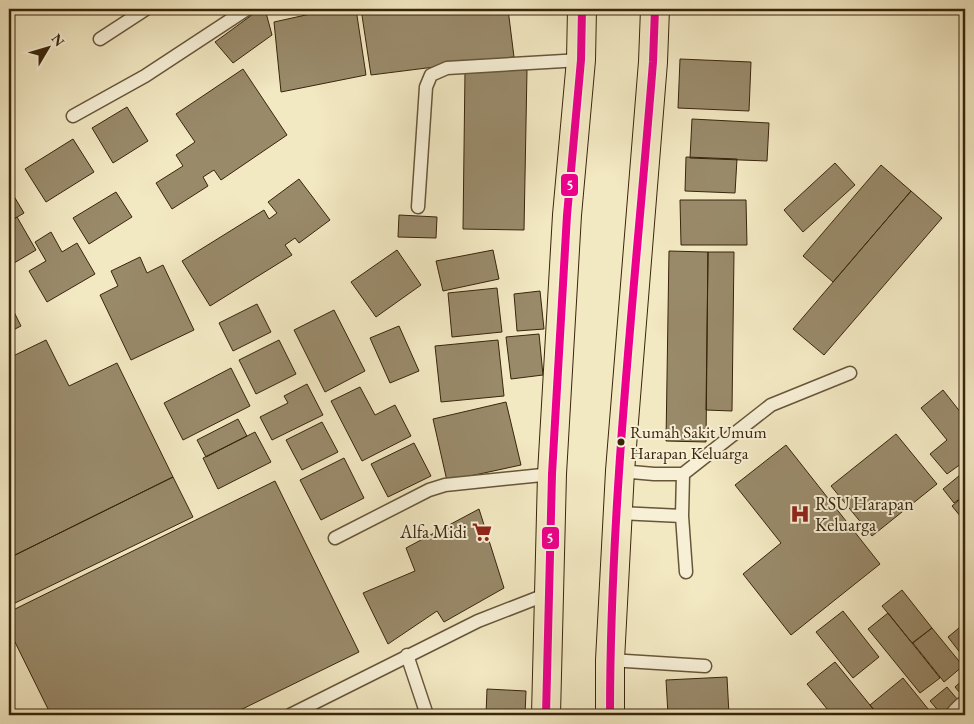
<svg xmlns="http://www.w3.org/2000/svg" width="974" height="724" font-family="'EB Garamond',serif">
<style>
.building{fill:#998a6a;stroke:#39250b}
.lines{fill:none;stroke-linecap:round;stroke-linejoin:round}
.lane-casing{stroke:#675639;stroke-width:15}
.street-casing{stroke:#675639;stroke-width:29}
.highway-casing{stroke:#39250b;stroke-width:30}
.lane{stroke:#f7f0d7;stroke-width:12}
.street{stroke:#f7f0d7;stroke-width:26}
.highway{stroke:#f2e8c2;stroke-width:28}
.bus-1-casing{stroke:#f7f0d7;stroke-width:11}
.bus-1{stroke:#ec008c;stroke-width:8}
.bus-dot{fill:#39250b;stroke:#f7f0d7;stroke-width:2}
.labels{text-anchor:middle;stroke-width:4;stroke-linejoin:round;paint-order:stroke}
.bus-label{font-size:17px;fill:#39250b;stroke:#f7f0d7;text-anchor:start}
.poi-label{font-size:18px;fill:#39250b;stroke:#f7f0d7;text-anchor:start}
.line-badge{stroke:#f7f0d7;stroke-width:2}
.badge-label{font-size:14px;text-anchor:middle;font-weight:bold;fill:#fff}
</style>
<rect width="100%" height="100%" fill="#f2e8c2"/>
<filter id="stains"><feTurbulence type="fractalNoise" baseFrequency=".004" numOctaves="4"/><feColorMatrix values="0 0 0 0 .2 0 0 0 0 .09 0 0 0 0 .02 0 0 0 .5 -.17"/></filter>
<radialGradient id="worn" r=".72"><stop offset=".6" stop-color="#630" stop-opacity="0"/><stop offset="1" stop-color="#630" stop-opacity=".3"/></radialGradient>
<path class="building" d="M260 9H265L272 35 233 63 215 42Z
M333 9H356L366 75 281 92 274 22Z
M361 9H508L514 57 371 75Z
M727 9H757L756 13Z
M680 59 751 62 749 111 678 108Z
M243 69 287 135 221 180 214 170 203 177 208 186 172 209 156 183 183 166 176 155 195 142 176 114Z
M465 70H527L524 230 463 229Z
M127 107 148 141 113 163 92 128Z
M692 119 769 123 767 161 690 158Z
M73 139 94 172 46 202 25 169Z
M686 157 737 159 735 193 685 191Z
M835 163 855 185 803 232 784 210Z
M881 165 911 191 833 282 803 256Z
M299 179 330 220 299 243 295 238 285 245 292 255 210 306 182 261 264 210 269 219 277 213 268 202Z
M9 188 24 213 9 222Z
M911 191 942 218 824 355 793 329Z
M116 192 132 217 89 244 73 218Z
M680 200H746L747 245H681Z
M399 215 437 217 436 238 398 237Z
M17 217 36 250 9 266V222Z
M51 232 62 252 77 243 95 274 47 302 29 271 46 261 35 242Z
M397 250 421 285 376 317 351 282Z
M493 250 499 279 443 291 436 261Z
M669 251 708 252 706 442 666 441Z
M708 252H734L732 411 706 410Z
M140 257 147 273 163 265 194 330 131 360 100 295 118 286 111 271Z
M497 288 502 332 452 337 448 293Z
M540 291 544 329 517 331 514 294Z
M9 302 21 326 9 332Z
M257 304 271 332 233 351 219 323Z
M334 310 365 371 325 392 294 330Z
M399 326 419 371 390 383 370 338Z
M539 334 543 375 511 379 506 337Z
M46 340 69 386 117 363 173 477 9 558V358Z
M279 340 296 374 256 394 239 360Z
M498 340 504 396 441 402 435 346Z
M231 368 250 406 183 440 164 403Z
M307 384 323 415 272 440 260 417 288 403 284 396Z
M360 387 375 415 395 405 411 436 362 461 331 401Z
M943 390 965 418V461L947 474 930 454 947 440 921 408Z
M506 402 521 465 447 481 433 419Z
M238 419 247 436 206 457 197 440Z
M322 422 338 452 302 470 286 440Z
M255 432 271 462 218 489 203 458Z
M896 434 937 484 872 536 831 486Z
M414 443 431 476 388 497 371 464Z
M786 445 880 564 791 635 743 574 781 543 735 485Z
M344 458 364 498 321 520 300 480Z
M965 471V495L954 503 943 489Z
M173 477 193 517 13 604 9 596V558Z
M275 481 359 652 230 715H51L9 630V612Z
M965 495V522L952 506Z
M479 509 504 588 444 622 437 611 388 644 363 593 415 571 406 548Z
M902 590 932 628 912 643 882 606Z
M843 611 879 657 853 678 816 632Z
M888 613 940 678 920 693 868 629Z
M965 623V659L948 637Z
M932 628 963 666 944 682 913 643Z
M835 662 870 705 878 715H832L807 684Z
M727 677 729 715H668L666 680Z
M903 678 933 715H878L870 705Z
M965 678V699L955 687Z
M947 687 963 706 952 715H942L930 701Z
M487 689 526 691 525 715H486Z"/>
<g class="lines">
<defs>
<path id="lane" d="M100 39 146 9
M73 116 145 76 247 9
M418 207 426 87 431 75 447 68 581 60
M620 471 654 474H683L682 516 686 572
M683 474 771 405 850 373
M619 513 682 516
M335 538 429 490 445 485 552 474
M407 655 427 715
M610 660 705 666
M290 715 478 621 550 593"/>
<path id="street" d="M960 715 965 710"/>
<path id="highway" d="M546 715 552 474 567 215 581 60 582 9
M610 715V660L620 471 653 62 655 9"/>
</defs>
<use href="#lane" class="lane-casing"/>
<use href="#street" class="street-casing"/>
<use href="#highway" class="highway-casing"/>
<use href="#lane" class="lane"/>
<use href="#street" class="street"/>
<use href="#highway" class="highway"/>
<defs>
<path id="bus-1" d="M546 715 552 474 567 215 581 60 582 9
M610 715C610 498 636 278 653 62L655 9"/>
</defs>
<use href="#bus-1" class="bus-1-casing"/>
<use href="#bus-1" class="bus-1"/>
</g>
<defs>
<symbol id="hospital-bare" viewBox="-9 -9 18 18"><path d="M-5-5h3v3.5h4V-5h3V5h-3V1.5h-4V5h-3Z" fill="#8f2418" stroke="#f7f0d7" stroke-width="2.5" paint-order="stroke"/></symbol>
<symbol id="supermarket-bare" viewBox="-9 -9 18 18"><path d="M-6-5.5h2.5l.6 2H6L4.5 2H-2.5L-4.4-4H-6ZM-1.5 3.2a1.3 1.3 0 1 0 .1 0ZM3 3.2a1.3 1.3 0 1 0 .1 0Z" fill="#8f2418" stroke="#f7f0d7" stroke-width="2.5" paint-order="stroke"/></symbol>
</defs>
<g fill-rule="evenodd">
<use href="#hospital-bare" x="786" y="500" width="28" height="28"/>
<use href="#supermarket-bare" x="468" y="518" width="28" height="28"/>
</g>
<circle class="bus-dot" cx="621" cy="442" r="4.5"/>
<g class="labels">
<g class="bus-label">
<text x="630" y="438">Rumah Sakit Umum<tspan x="630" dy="21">Harapan Keluarga</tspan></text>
</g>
<g class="poi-label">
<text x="815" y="510">RSU Harapan<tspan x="815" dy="21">Keluarga</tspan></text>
<text x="467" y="538" text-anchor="end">Alfa Midi</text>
</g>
</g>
<g class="line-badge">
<rect x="560" y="173" width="19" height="24" rx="5" fill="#ec008c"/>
<rect x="541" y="526" width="19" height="24" rx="5" fill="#ec008c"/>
</g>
<g class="badge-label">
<text x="570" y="190">5</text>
<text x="550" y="543">5</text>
</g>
<rect width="974" height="724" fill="none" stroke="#f2e8c2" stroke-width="30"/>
<rect x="10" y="10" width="954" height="704" fill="none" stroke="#39250b" stroke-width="2.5"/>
<rect x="15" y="15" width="944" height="694" fill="none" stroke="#39250b"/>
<g transform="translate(48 48) rotate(52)" stroke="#f7f0d7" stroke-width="4" paint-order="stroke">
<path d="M0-4L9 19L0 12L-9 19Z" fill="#39250b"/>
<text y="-8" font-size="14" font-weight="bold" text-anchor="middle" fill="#39250b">N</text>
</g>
<rect width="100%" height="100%" filter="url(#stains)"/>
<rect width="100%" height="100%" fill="url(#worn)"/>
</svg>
